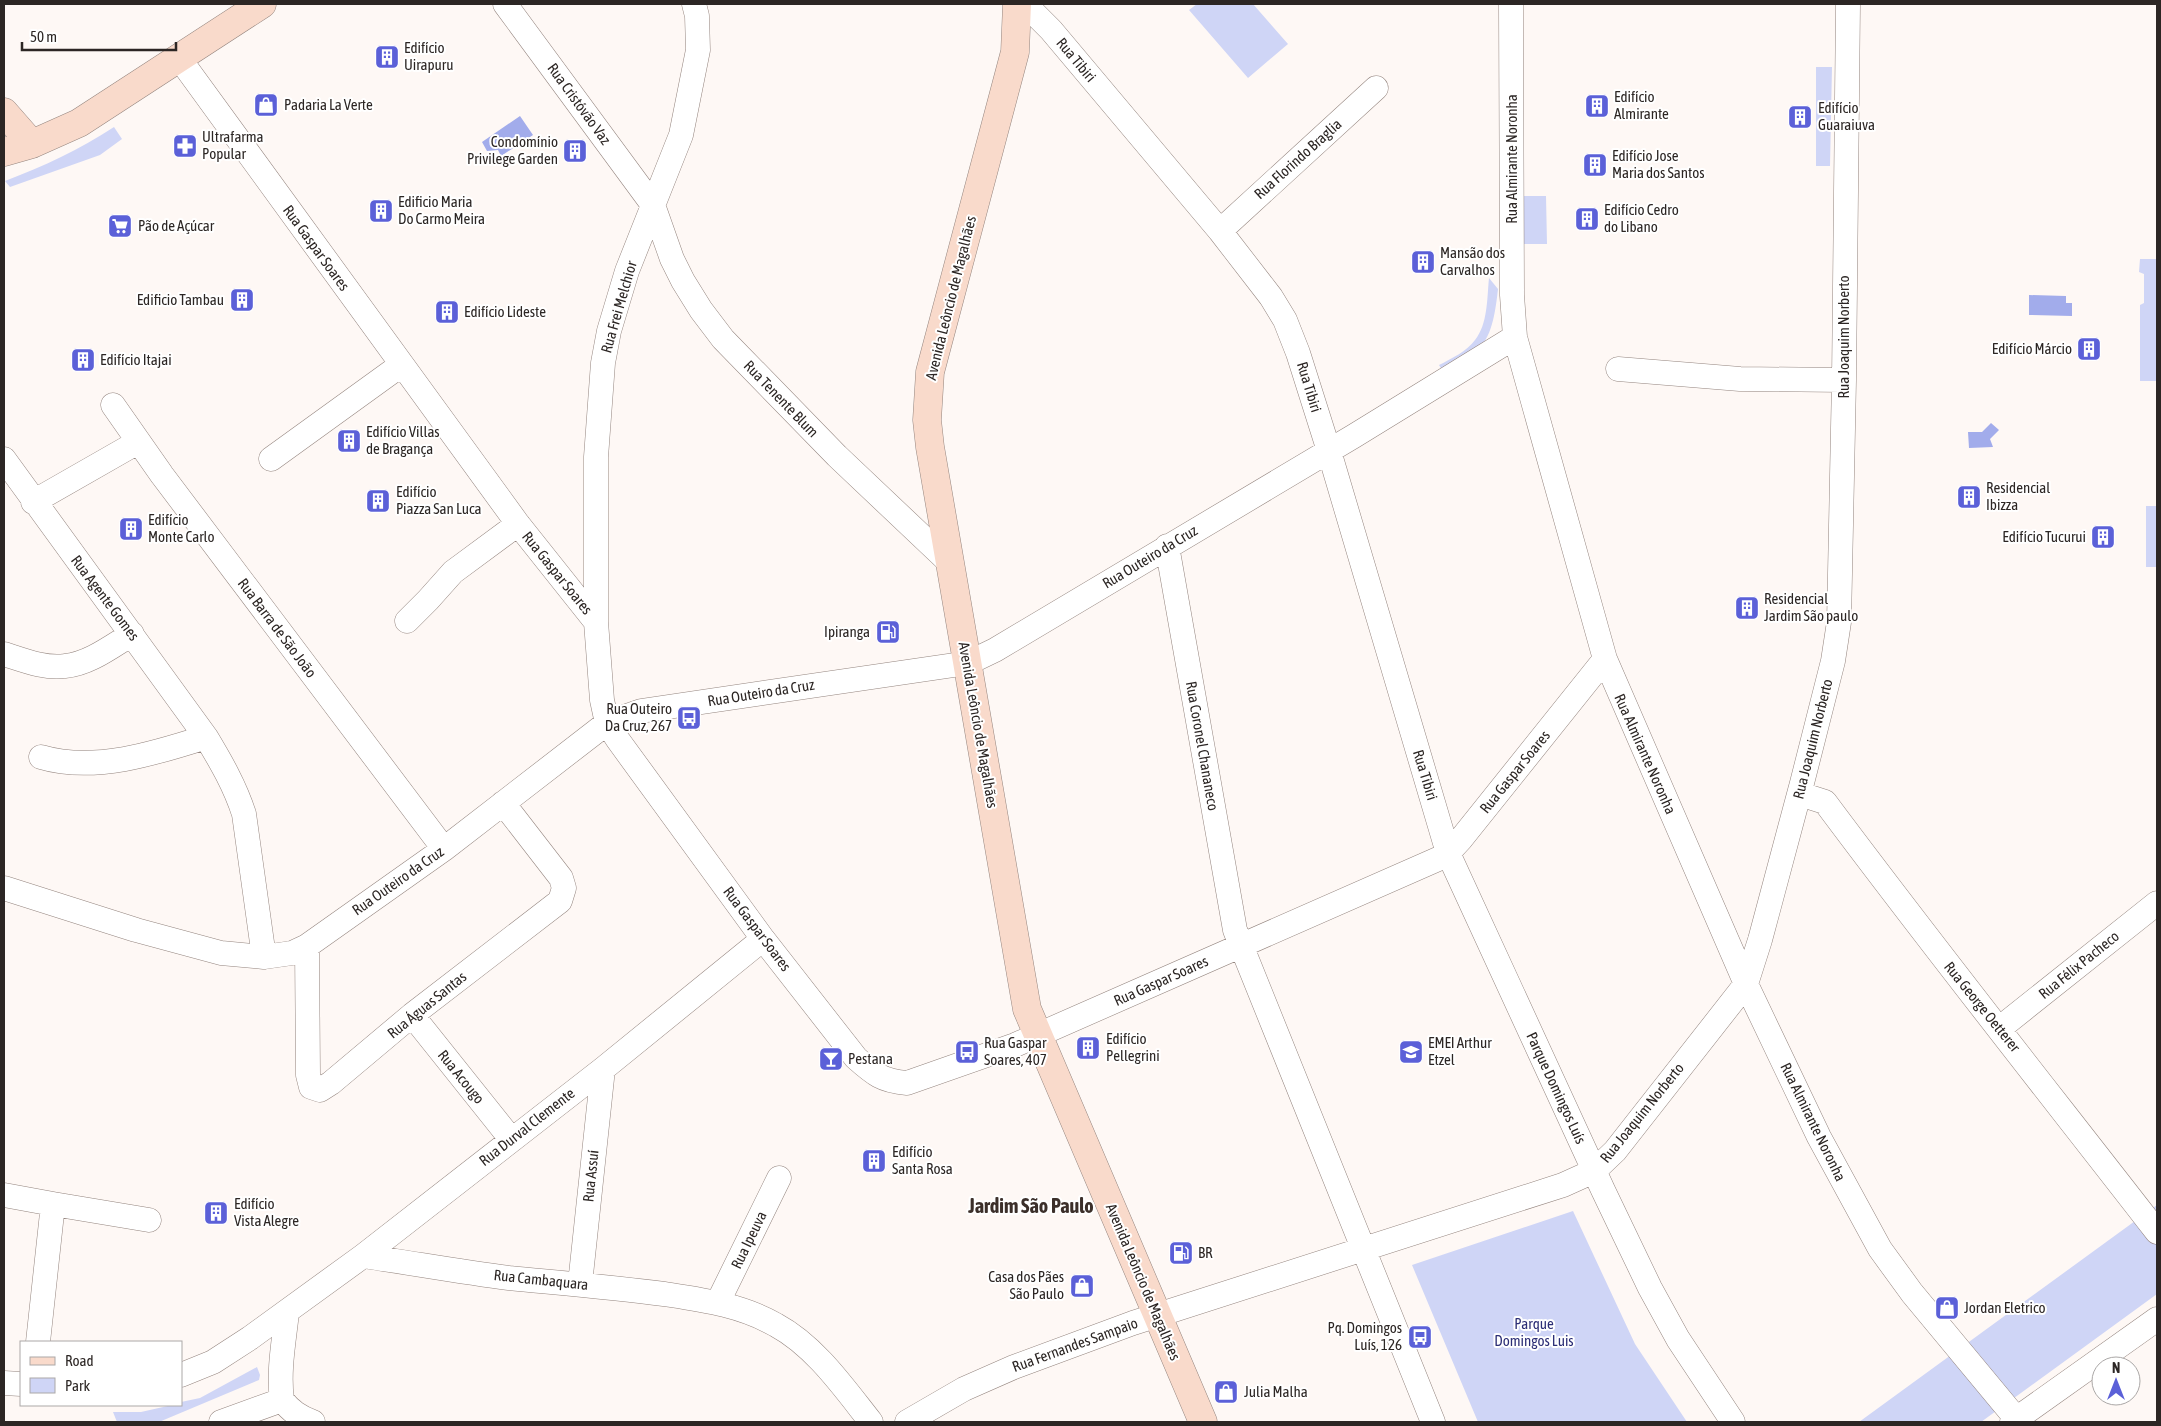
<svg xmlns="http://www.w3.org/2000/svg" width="2161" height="1426" font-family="'Asap Condensed',sans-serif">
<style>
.green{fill:#cfd5f6}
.water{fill:#a2aceb}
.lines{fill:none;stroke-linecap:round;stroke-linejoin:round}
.street-casing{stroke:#94857f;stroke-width:25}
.secondary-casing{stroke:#94857f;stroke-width:29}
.street{stroke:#fff;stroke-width:24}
.secondary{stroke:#f9dacb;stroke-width:28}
.labels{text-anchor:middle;stroke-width:4;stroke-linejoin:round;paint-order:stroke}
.poi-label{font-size:15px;fill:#2c2624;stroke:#fff;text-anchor:start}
.street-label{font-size:15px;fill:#2c2624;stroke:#fff}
.park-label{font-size:15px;fill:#2c2e76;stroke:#fff}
.district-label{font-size:20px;font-weight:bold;fill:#3b2f2a;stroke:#fff}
</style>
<rect width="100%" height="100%" fill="#fef8f5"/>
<path class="green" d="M1197 4H1253L1288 44 1248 78 1189 10Z
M1816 67H1832L1830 166H1816Z
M114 127 122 139 100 155 10 187 5 181C44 166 79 150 114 127Z
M1524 196H1546L1547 244H1523Z
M2140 259H2157V381H2140V305L2144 303V274L2139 272Z
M1489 278 1498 289C1496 306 1493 336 1479 348 1468 357 1454 363 1442 370L1439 365C1451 359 1467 351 1475 340 1488 324 1487 298 1489 278Z
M2146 506H2157V567H2146Z
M2157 1205V1294L1981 1422H1859Z
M1573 1211 1635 1344 1687 1422H1478L1412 1265Z
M257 1367 260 1375 259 1380 159 1422H117L113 1412H141L172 1405H181V1402L200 1398Z"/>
<path class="water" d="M520 116 533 135 501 156 498 150 487 151 482 142Z
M2029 295 2066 296V303H2072V316L2029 315Z
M1991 423 1999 430 1990 439 1993 447 1969 448 1968 432H1982Z"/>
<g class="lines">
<defs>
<path id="street" d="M505 4 653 205 672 259 683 281 701 310 723 339 837 456 950 563
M694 4 697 16 698 50 681 135 627 271 609 331 603 363 596 457V622L602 700 607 723 618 740 763 939 856 1058C874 1074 882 1081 907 1083L1015 1045 1438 859 1448 853 1461 839 1605 659
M1511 4 1512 295 1515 337 1605 659 1746 984 1819 1137 1880 1249 1912 1293 2019 1422
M1018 6 1032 11 1051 30 1220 231 1271 297 1285 320 1298 353 1329 451 1448 853 1603 1190 1650 1288 1678 1339 1733 1422
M179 58 518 524 596 622
M1220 231 1376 88
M1618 369 1740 379 1844 380
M113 405 162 475 444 849
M4 459 206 737C221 762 235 786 244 814L264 957
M271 459 401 365
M33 502 138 442
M1167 546 1235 930 1433 1422
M407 621 428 600 453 572 518 524
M4 654C23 660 45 669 65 666 89 664 112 646 132 634
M41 757C94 773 156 753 206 737
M1800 794 1825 802C1933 947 2046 1089 2157 1232
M4 888 136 930 221 953 264 957 292 953 307 946 444 849 607 723 641 711 968 663 995 650 1354 436 1515 337
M307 946 308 1075 311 1087 320 1090 331 1083 412 1015 560 901 564 888 561 878 503 803
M412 1015 511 1139
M2000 1028 2157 903
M4 1195 53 1204 38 1342
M53 1204 149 1220
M363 1256C412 1263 460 1272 509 1278 561 1283 612 1287 664 1294 703 1300 741 1305 776 1325 815 1346 844 1388 871 1422
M580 1284 603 1069
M718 1302 779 1178
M181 1375 213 1362 250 1338 363 1256 603 1069 763 939
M4 1383 21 1384
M282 1400C291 1411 299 1417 313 1422
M221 1422 282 1400C278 1371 284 1341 287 1312
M907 1422 964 1389 1014 1367 1133 1323 1563 1185 1594 1171 1615 1151 1746 984 1760 940 1802 783 1833 661 1839 622 1844 380 1848 4
M2012 1422 2157 1319"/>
<path id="secondary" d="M1017 4 1015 52 930 372 927 420 930 447 1027 1009 1203 1422
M4 112 32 144
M4 152 32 144 79 123 262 4"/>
</defs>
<use href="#street" class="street-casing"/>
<use href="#secondary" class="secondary-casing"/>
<use href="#street" class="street"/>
<use href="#secondary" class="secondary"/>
</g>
<defs>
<symbol id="building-square" viewBox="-11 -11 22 22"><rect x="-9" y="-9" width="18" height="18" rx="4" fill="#5b60d8" stroke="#fff"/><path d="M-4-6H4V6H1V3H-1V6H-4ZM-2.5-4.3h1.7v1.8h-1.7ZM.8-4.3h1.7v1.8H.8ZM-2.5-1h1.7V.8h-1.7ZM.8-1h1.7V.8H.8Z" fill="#fff"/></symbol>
<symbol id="shop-square" viewBox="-11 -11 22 22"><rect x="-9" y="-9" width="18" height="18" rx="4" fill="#5b60d8" stroke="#fff"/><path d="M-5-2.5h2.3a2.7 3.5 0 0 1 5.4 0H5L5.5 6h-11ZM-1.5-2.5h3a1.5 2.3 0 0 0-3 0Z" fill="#fff"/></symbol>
<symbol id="pharmacy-square" viewBox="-11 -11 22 22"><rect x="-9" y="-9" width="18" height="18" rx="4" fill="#5b60d8" stroke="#fff"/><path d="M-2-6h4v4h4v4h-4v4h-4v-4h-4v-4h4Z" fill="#fff"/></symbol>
<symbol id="supermarket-square" viewBox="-11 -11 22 22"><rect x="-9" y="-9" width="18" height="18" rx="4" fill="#5b60d8" stroke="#fff"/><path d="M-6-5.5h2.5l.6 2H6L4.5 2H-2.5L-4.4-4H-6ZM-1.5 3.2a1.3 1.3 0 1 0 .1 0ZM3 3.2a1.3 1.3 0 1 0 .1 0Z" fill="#fff"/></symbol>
<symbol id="fuel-square" viewBox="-11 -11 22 22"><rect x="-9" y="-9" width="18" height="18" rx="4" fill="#5b60d8" stroke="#fff"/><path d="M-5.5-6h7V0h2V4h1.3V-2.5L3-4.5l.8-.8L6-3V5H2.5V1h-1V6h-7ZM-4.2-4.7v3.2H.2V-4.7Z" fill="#fff"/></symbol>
<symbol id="bus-square" viewBox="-11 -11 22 22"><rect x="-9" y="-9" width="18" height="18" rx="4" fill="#5b60d8" stroke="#fff"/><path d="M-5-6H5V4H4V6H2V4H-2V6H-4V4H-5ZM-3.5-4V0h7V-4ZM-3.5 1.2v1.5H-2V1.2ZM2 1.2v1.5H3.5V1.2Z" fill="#fff"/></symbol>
<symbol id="school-square" viewBox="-11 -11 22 22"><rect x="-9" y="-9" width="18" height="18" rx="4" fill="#5b60d8" stroke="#fff"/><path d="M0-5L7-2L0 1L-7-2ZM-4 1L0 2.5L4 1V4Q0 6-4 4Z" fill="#fff"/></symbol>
<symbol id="bar-square" viewBox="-11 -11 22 22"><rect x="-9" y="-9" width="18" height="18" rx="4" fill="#5b60d8" stroke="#fff"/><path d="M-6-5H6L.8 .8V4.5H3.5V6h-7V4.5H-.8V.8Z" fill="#fff"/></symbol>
</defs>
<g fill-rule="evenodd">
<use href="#building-square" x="373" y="43" width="28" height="28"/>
<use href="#shop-square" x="252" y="91" width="28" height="28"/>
<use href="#building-square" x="1583" y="92" width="28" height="28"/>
<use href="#building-square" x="1786" y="103" width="28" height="28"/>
<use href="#pharmacy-square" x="171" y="132" width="28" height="28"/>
<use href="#building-square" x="561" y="137" width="28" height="28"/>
<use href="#building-square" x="1581" y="151" width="28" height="28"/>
<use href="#building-square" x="367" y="197" width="28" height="28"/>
<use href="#building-square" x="1573" y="205" width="28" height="28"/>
<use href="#supermarket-square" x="106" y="212" width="28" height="28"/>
<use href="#building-square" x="1409" y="248" width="28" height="28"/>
<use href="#building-square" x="228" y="286" width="28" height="28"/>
<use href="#building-square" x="433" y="298" width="28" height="28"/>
<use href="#building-square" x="2075" y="335" width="28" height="28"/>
<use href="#building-square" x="69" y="346" width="28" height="28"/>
<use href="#building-square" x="335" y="427" width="28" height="28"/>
<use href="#building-square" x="1955" y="483" width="28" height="28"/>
<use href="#building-square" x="364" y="487" width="28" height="28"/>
<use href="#building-square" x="117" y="515" width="28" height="28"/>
<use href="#building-square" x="2089" y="523" width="28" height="28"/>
<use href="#building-square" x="1733" y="594" width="28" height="28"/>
<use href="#fuel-square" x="874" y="618" width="28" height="28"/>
<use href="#bus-square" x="675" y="704" width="28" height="28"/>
<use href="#building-square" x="1074" y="1034" width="28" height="28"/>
<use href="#bus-square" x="953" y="1038" width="28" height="28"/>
<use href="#school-square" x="1397" y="1038" width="28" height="28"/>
<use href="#bar-square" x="817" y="1045" width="28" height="28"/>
<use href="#building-square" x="860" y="1147" width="28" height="28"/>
<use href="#building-square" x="202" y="1199" width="28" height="28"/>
<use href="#fuel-square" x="1167" y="1239" width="28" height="28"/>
<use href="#shop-square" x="1068" y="1272" width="28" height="28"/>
<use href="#shop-square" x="1933" y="1294" width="28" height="28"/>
<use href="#bus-square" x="1406" y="1323" width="28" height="28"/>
<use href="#shop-square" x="1212" y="1378" width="28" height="28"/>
</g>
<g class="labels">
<g class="poi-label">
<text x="404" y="53">Edifício<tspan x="404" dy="17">Uirapuru</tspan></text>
<text x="1614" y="102">Edifício<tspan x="1614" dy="17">Almirante</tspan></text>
<text x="284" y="110">Padaria La Verte</text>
<text x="1818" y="113">Edifício<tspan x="1818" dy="17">Guaraiuva</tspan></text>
<text x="202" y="142">Ultrafarma<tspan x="202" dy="17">Popular</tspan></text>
<text x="558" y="147" text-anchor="end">Condomínio<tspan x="558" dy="17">Privilege Garden</tspan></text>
<text x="1612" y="161">Edifício Jose<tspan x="1612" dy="17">Maria dos Santos</tspan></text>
<text x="398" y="207">Edificio Maria<tspan x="398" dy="17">Do Carmo Meira</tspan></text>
<text x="1604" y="215">Edifício Cedro<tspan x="1604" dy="17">do Libano</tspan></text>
<text x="138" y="231">Pão de Açúcar</text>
<text x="1440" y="258">Mansão dos<tspan x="1440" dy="17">Carvalhos</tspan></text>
<text x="224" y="305" text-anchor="end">Edificio Tambau</text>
<text x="464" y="317">Edifício Lideste</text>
<text x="2072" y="354" text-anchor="end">Edifício Márcio</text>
<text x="100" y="365">Edifício Itajai</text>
<text x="366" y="437">Edifício Villas<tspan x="366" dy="17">de Bragança</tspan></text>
<text x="1986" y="493">Residencial<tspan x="1986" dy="17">Ibizza</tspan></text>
<text x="396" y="497">Edifício<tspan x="396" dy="17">Piazza San Luca</tspan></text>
<text x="148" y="525">Edifício<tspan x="148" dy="17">Monte Carlo</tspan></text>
<text x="2086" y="542" text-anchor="end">Edifício Tucurui</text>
<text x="1764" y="604">Residencial<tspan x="1764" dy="17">Jardim São paulo</tspan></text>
<text x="870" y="637" text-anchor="end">Ipiranga</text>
<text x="672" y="714" text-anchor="end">Rua Outeiro<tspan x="672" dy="17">Da Cruz, 267</tspan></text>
<text x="1106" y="1044">Edifício<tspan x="1106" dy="17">Pellegrini</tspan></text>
<text x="984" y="1048">Rua Gaspar<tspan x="984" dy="17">Soares, 407</tspan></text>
<text x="1428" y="1048">EMEI Arthur<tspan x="1428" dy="17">Etzel</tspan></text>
<text x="848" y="1064">Pestana</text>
<text x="892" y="1157">Edifício<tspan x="892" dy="17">Santa Rosa</tspan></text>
<text x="234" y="1209">Edifício<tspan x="234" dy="17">Vista Alegre</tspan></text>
<text x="1198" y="1258">BR</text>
<text x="1064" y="1282" text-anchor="end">Casa dos Pães<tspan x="1064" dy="17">São Paulo</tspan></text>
<text x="1964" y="1313">Jordan Eletrico</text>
<text x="1402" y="1333" text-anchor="end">Pq. Domingos<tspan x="1402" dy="17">Luís, 126</tspan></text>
<text x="1244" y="1397">Julia Malha</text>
</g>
<g class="street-label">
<text transform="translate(1076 60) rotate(50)" y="5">Rua Tibiri</text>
<text transform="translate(579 104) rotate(54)" y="5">Rua Cristóvão Vaz</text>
<text transform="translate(1298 159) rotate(-42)" y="5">Rua Florindo Braglia</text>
<text transform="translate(1512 159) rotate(-90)" y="5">Rua Almirante Noronha</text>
<text transform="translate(316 248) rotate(54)" y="5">Rua Gaspar Soares</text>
<text transform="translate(951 298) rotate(-76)" y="5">Avenida Leôncio de Magalhães</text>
<text transform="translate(619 307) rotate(-74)" y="5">Rua Frei Melchior</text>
<text transform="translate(1844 337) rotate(-90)" y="5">Rua Joaquim Norberto</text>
<text transform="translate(1309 387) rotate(73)" y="5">Rua Tibiri</text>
<text transform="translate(781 399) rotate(46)" y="5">Rua Tenente Blum</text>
<text transform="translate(1150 557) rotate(-31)" y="5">Rua Outeiro da Cruz</text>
<text transform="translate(557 573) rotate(51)" y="5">Rua Gaspar Soares</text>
<text transform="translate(105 598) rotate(53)" y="5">Rua Agente Gomes</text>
<text transform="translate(277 628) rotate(53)" y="5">Rua Barra de São João</text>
<text transform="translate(761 693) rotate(-9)" y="5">Rua Outeiro da Cruz</text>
<text transform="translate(978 725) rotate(80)" y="5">Avenida Leôncio de Magalhães</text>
<text transform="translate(1813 739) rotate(-76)" y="5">Rua Joaquim Norberto</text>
<text transform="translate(1202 746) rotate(80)" y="5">Rua Coronel Chananeco</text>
<text transform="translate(1645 754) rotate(66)" y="5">Rua Almirante Noronha</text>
<text transform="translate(1515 772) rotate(-51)" y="5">Rua Gaspar Soares</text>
<text transform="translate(1425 775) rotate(73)" y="5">Rua Tibiri</text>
<text transform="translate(398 881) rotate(-35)" y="5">Rua Outeiro da Cruz</text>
<text transform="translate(757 929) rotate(53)" y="5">Rua Gaspar Soares</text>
<text transform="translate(2079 965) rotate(-39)" y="5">Rua Félix Pacheco</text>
<text transform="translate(1161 981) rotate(-24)" y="5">Rua Gaspar Soares</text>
<text transform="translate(427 1005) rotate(-39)" y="5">Rua Águas Santas</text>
<text transform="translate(1982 1007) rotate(51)" y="5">Rua George Oetterer</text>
<text transform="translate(461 1077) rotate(51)" y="5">Rua Acougo</text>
<text transform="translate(1556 1088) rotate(65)" y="5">Parque Domingos Luís</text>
<text transform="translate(1642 1113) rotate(-51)" y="5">Rua Joaquim Norberto</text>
<text transform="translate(1813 1122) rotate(64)" y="5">Rua Almirante Noronha</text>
<text transform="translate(527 1127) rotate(-38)" y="5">Rua Durval Clemente</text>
<text transform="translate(591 1176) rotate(-84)" y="5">Rua Assuí</text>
<text transform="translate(749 1240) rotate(-64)" y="5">Rua Ipeuva</text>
<text transform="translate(541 1280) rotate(6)" y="5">Rua Cambaquara</text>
<text transform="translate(1143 1282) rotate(67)" y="5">Avenida Leôncio de Magalhães</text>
<text transform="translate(1075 1345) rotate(-20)" y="5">Rua Fernandes Sampaio</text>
</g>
<g class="park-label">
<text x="1534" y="1329">Parque<tspan x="1534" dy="17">Domingos Luis</tspan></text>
</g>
<g class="district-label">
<text x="1031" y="1213">Jardim São Paulo</text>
</g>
</g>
<rect width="2161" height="1426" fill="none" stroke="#2c2624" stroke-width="10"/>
<rect x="20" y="1341" width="162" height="65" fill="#ffffff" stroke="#aba8a7"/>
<rect x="30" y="1357" width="25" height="8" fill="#f9dacb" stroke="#aba8a7"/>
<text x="65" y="1366" font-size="15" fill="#2c2624">Road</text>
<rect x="30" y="1378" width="25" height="15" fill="#cfd5f6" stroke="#aba8a7"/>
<text x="65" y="1391" font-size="15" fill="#2c2624">Park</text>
<g transform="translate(2116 1381)"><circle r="24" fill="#ffffff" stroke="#aba8a7"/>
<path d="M0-4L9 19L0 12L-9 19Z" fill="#5b60d8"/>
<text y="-8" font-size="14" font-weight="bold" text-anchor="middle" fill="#2c2624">N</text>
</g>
<path d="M22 42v8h154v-8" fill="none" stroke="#2c2624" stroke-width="2.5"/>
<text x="30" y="42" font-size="15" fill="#2c2624" stroke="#ffffff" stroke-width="4" paint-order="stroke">50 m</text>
</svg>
